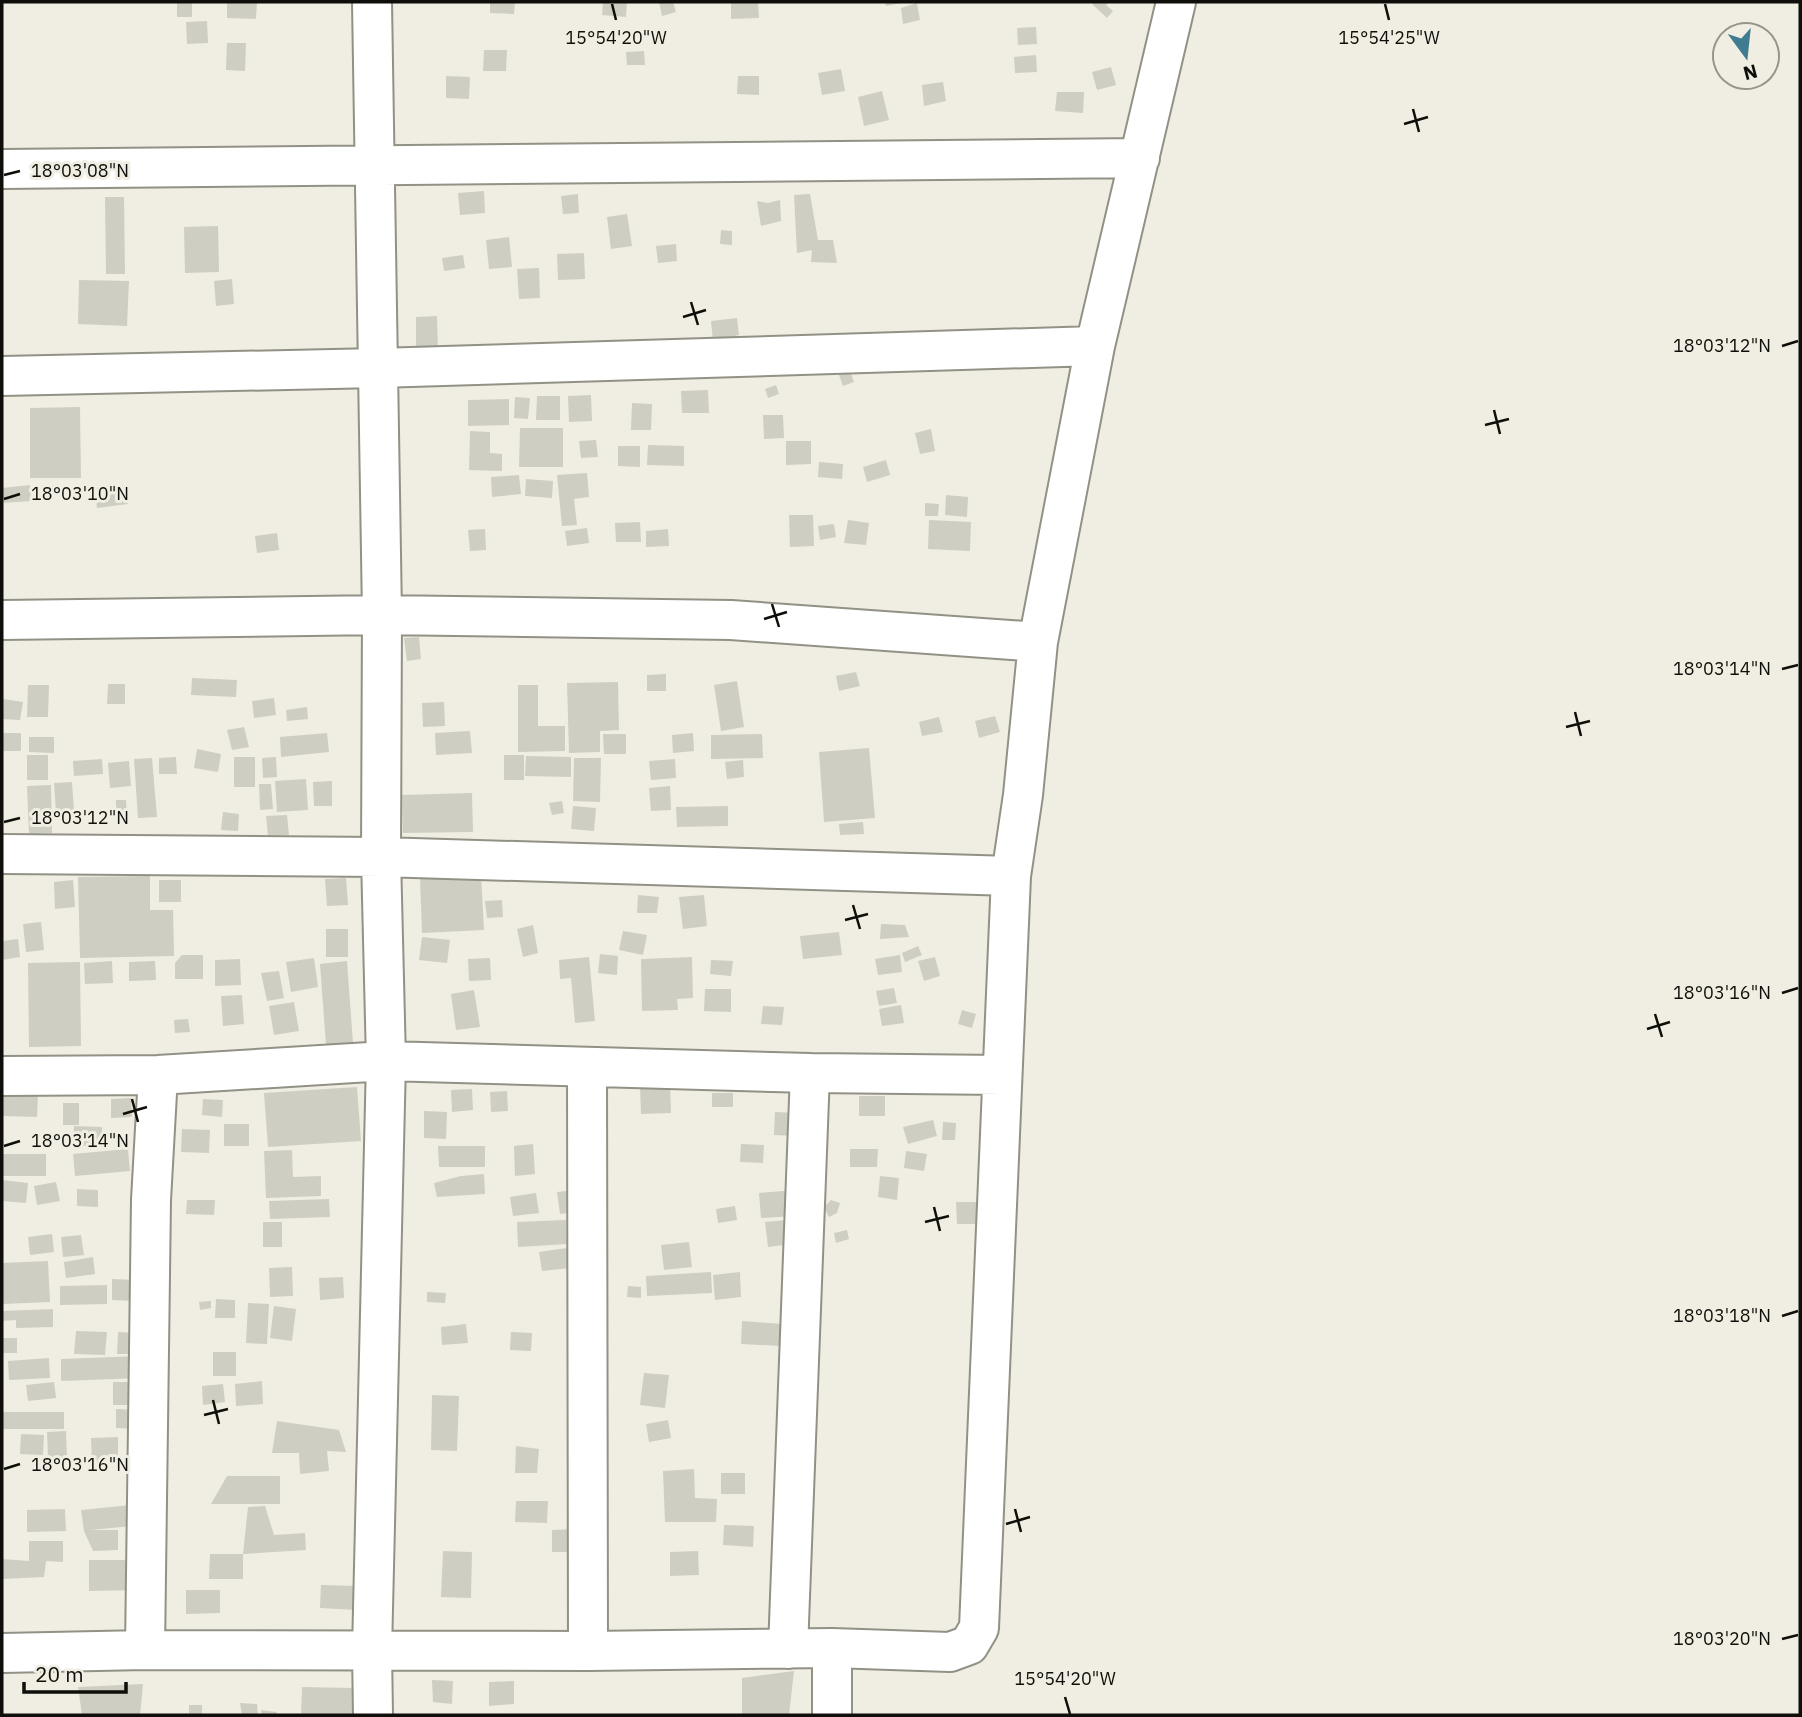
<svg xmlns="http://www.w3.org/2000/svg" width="1802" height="1717" font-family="'IBM Plex Sans',sans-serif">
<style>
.building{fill:#cfcec2}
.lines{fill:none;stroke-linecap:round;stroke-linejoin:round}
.minor-casing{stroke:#929185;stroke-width:42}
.minor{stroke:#fff;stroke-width:38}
.ticks{fill:none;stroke:#0f0e0a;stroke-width:2.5}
.ticks-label{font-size:18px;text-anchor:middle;fill:#0f0e0a;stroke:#f0eee2;stroke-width:6;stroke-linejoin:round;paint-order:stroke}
</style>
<rect width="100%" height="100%" fill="#f0eee2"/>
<path class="building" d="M177 2H192V17H177Z
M227 2H257L256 19 227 18Z
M490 2H515L514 14 490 13Z
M603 2H627L626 17 602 15Z
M659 2H673L676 12 662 16Z
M731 2H758L759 18 731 19Z
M885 2H901V3L886 6Z
M1094 2H1109L1106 5 1113 11 1107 18 1092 4Z
M917 3 920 20 903 24 901 8Z
M207 21 208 43 187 44 186 22Z
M1036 27 1037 44 1018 45 1017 28Z
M227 43H246L245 71 226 70Z
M484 50H507L506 71H483Z
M644 51 645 65H627L626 52Z
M1036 55 1037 72 1015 73 1014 57Z
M1111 67 1116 85 1097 90 1092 72Z
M841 69 845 91 822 95 818 73Z
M446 76 470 77 469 99 446 98Z
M738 76H759V95L737 94Z
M943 82 946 101 924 106 922 85Z
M882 91 889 120 864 126 858 97Z
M1057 92H1084L1083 113 1055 111Z
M484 191 485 213 460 215 458 193Z
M578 194 579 213 563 214 561 196Z
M810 194 818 240H833L837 263 811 262 812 250 797 253 794 195Z
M105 197H124L125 274H106Z
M780 200 781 221 761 226 757 201 768 203Z
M627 214 632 246 611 249 607 217Z
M218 226 219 272 185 273 184 227Z
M721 230 732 231V245L720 244Z
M509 237 512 267 489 269 486 240Z
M676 244 677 261 658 263 656 246Z
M584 253 585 279 558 280 557 254Z
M463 255 465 268 444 271 442 258Z
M539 268 540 298 519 299 517 269Z
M232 279 234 304 216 306 214 281Z
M79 280 129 281 127 326 78 324Z
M437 316 438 353H416V317Z
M737 318 739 335 713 341 711 321Z
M850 371 854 382 843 386 839 375Z
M776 385 779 394 768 398 765 389Z
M708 390 709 413H682L681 391Z
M591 395 592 421 569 422 568 396Z
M537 396H560V420H536Z
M515 397 530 398 528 419 514 418Z
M509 399V425L468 426V400Z
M632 403 652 404 651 430H631Z
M80 407 81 478H30V408Z
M763 415H783L784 438 764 439Z
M520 428H563V467H519Z
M931 429 935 451 920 454 915 433Z
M470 431 490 432V453L502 454V471L469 470Z
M596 440 598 457 581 458 579 441Z
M786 441H811V464L786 465Z
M648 445 684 446V466L647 465Z
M618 446H640V467L618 466Z
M886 460 890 475 867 482 863 467Z
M819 462 843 464 842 479 818 477Z
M587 473 589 497 574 499 577 525 562 526 557 475Z
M519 475 521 494 492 497 491 477Z
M526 479 553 481 552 498 525 496Z
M30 485 31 501 2 503V488Z
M126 485 128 504 97 508 95 488Z
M946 495 968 497 967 517 945 515Z
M925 503 939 504 938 516H925Z
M789 515H813L814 546 790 547Z
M848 520 869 523 866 545 844 543Z
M929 520 971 522 970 551 928 549Z
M640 522 641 542H616L615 523Z
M834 524 836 537 820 540 818 526Z
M587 528 589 543 567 546 565 531Z
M485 529 486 550 470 551 468 530Z
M668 529 669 546 646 547V531Z
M277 533 279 550 257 553 255 536Z
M419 637 421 659 407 661 404 638Z
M856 672 860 686 839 691 836 676Z
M666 674V691H647V675Z
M192 678 237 680 236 697 191 695Z
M737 681 744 727 721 731 714 685Z
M618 682 619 730 600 731V752L569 753 567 683Z
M108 684H125V704H107Z
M28 685H49L48 717H27Z
M518 685H538V726H565V751L518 752Z
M274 698 276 715 254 718 252 701Z
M3 699 23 702 20 720 2 719Z
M444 702 445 726 423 727 422 703Z
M307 707 308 719 287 721 286 710Z
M995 716 1000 732 979 738 975 721Z
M939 717 943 732 922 736 919 722Z
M244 727 249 747 232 750 227 730Z
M470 731 472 753 436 755 435 733Z
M2 733H21V751H2Z
M327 733 329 752 281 757 280 737Z
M693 733 694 751 673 753 672 735Z
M603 734H626V754H604Z
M762 734 763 758 711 759V735Z
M29 737H54V753L29 752Z
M869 748 875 818 824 822 819 752Z
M197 749 221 754 218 772 194 768Z
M27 755H48V780H27Z
M504 755H524V780H504Z
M526 756 571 757V777L525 776Z
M176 757 177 774H159V758Z
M234 757H255V787H234Z
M276 757 277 777 263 778 262 758Z
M152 758 157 817 138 818 134 759Z
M574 758H601L600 802 573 801Z
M102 759 103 774 74 776 73 761Z
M675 759 676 778 651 780 649 761Z
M743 760 744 777 727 779 725 762Z
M129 761 131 786 110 788 108 763Z
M306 779 308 810 277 812 275 781Z
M332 781V806H314L313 782Z
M72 782 74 811 56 812 54 783Z
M259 784H271L273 809 260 810Z
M51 785 52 833 29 834 27 786Z
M670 786 671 810 651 811 649 788Z
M472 793 473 832 403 833 402 795Z
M116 800H126L127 821H116Z
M562 801 564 813 552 815 549 803Z
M573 806 596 808 594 831 571 829Z
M728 806V826L677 827 676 807Z
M223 812 239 814 238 831 221 830Z
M287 815 289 835 268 836 266 816Z
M863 822 864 834 840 835 839 824Z
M481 874 484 930 422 933 420 878Z
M150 876V910H173L174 956 80 958 78 877Z
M346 878 348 905 327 906 325 879Z
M73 880 75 907 55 909 54 882Z
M159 880H181V902H159Z
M638 895 659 897 657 913H637Z
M704 895 707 926 683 929 679 897Z
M502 900 503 917 487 918 485 901Z
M41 922 44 950 26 952 23 924Z
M881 924 905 925 909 937 880 939Z
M533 925 538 953 523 957 517 929Z
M326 929H348V957H326Z
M623 931 647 935 643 955 619 950Z
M839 932 842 955 803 959 800 936Z
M422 937 450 940 447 963 419 960Z
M18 939 20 957 2 960V941Z
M918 946 922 955 905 962 902 953Z
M600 954 618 956 617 975 598 973Z
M182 955H203V979H175V963Z
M900 955 902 972 878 975 875 959Z
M589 957 595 1021 575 1023 571 978 560 979 559 960Z
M692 957 693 998 677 999 678 1010 642 1011 641 959Z
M935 957 940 976 924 981 918 961Z
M314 958 318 987 291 992 286 962Z
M490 958 491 980 469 981 468 959Z
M240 959 241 985 215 986V960Z
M711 960 733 961 731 976 710 974Z
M112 961 113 983 85 984 84 963Z
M155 961 156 980 129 981V962Z
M347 961 353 1043 326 1045 320 964Z
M80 962 81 1046 29 1047 28 963Z
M279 971 284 998 267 1001 261 973Z
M894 988 897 1003 879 1006 876 991Z
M705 989H731V1012L704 1011Z
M474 990 480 1027 456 1030 451 994Z
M242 995 244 1024 223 1026 221 996Z
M294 1002 299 1031 274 1035 269 1006Z
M901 1005 904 1023 882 1026 879 1009Z
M763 1006 784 1007 782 1025 761 1024Z
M962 1010 976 1014 972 1028 958 1024Z
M188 1019 190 1032 175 1033 174 1020Z
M670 1084 671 1113 641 1114 640 1086Z
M357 1087 361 1141 268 1147 264 1093Z
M472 1089 473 1110 452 1112 451 1090Z
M507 1091 508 1111 491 1112 490 1092Z
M3 1093 38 1094 37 1117 2 1116Z
M712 1093H733V1107H712Z
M859 1096H885V1116H859Z
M131 1098 132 1117 111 1118V1099Z
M203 1099 223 1100 222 1117 202 1115Z
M63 1103H79V1125H63Z
M424 1111 447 1112 446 1139 424 1138Z
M775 1112 798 1113 796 1136 774 1135Z
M933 1120 937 1136 908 1144 903 1127Z
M943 1122 956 1123 955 1140H942Z
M224 1124H249V1146H224Z
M74 1126 102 1127V1146H73Z
M182 1129 210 1130 209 1153 181 1152Z
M533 1144 535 1174 515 1176 514 1146Z
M741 1144 764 1145 763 1163 740 1162Z
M438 1146H485V1167H439Z
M128 1149 130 1171 75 1176 73 1154Z
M850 1149H878L877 1167H850Z
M292 1150 293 1177 321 1176V1196L266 1198 264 1151Z
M906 1151 927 1154 924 1171 904 1168Z
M2 1154H46V1176H2Z
M484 1174 485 1194 437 1197 434 1183 461 1176Z
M880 1176 899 1178 897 1200 878 1197Z
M2 1180 28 1183 26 1203 2 1201Z
M56 1182 60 1201 37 1205 34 1186Z
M77 1189 98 1190V1207L77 1206Z
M576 1190 579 1211 560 1214 557 1192Z
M795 1190 796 1216 761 1218 759 1193Z
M536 1193 539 1213 513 1216 510 1197Z
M329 1199 330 1217 270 1219 269 1201Z
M187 1200H215L214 1215 186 1214Z
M831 1200 840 1203 837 1213 829 1217 824 1207Z
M956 1202H979V1224H957Z
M735 1206 737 1220 718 1223 716 1209Z
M797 1219 799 1243 768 1247 765 1222Z
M566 1220 567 1244 518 1247 517 1222Z
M263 1222H282V1247H263Z
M847 1230 849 1239 836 1243 834 1233Z
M52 1234 54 1252 30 1255 28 1237Z
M81 1235 84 1255 63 1257 61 1237Z
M689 1242 692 1267 664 1270 661 1245Z
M567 1248 570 1268 542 1271 539 1252Z
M93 1257 95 1274 66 1278 64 1262Z
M48 1261 50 1302 2 1304V1263Z
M292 1267 293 1296 270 1297 269 1268Z
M711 1272 712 1293 647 1296 646 1276Z
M740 1272 741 1297 715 1300 713 1275Z
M343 1277 344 1298 320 1300 319 1278Z
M112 1279 136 1280 135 1301 112 1300Z
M107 1285V1304L60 1305V1286Z
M628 1286 641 1287V1298L627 1297Z
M427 1292 446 1293 445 1303 427 1302Z
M216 1299 235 1300V1318H215Z
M211 1301V1308L200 1310 199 1302Z
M248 1303 269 1304 267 1344 246 1343Z
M274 1306 296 1309 292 1341 270 1338Z
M53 1309V1327L16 1328V1320L2 1321V1311Z
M742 1321 782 1324 781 1346 741 1344Z
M466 1324 468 1343 442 1345 441 1327Z
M76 1331 107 1332 105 1355 74 1354Z
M118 1332 137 1333 136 1354H117Z
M511 1332 532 1333 531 1351 510 1350Z
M2 1338H17V1353H2Z
M213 1352H236V1376H213Z
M140 1356 141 1378 61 1381V1359Z
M49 1358 50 1378 9 1380 8 1361Z
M644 1373 669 1375 665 1408 640 1405Z
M262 1381 263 1404 236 1406 235 1384Z
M54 1382 56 1398 28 1401 26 1385Z
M113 1382H134V1405H113Z
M223 1384 225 1402 203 1405 202 1386Z
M432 1395 459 1396 457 1451 431 1450Z
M116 1409 138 1410 137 1429 116 1428Z
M2 1412H64V1429H2Z
M668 1420 671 1438 649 1442 646 1424Z
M277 1421 339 1430 346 1452 327 1451 329 1471 300 1474 299 1453H272Z
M66 1431 67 1457 48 1458 47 1432Z
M21 1434 44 1435 43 1455 20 1454Z
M118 1437V1462L92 1463 91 1438Z
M516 1446 539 1449 537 1473H515Z
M694 1469 695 1498 717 1499 716 1522H665L663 1471Z
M721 1473H745V1494H721Z
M227 1476H280V1504H211Z
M516 1501H548L547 1523 515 1522Z
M131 1505 132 1526 91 1530H118V1550L93 1551 84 1531 81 1510Z
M265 1506 274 1535 305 1533 306 1550 243 1554V1579H209L210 1554H243L248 1507Z
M65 1509 66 1531 27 1532V1510Z
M724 1525 754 1526 753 1547 723 1545Z
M576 1529 577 1552H552V1530Z
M29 1541H63V1562L46 1561 44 1577 2 1579V1559L29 1561Z
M443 1551 472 1552 471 1598 441 1597Z
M698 1551 699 1575 670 1576V1552Z
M89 1560H146L137 1590 89 1591Z
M321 1585 357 1586 355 1610 320 1608Z
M186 1590H220V1613L186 1614Z
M794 1671 789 1715H742V1678Z
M432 1680 453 1681 452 1704 433 1702Z
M514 1681V1704L489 1706V1682Z
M143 1684 140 1715H82L78 1687Z
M302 1687 353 1688V1715H301Z
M240 1703 257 1704 258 1715H242Z
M189 1705H202V1715H189Z
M261 1710 277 1712 276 1715H262Z"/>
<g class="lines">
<defs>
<path id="minor" d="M372 2 382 615 381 857 386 1061 372 1651 373 1715
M2 169 1140 158
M2 376 378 368 1095 346
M2 620 382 615 731 620 1038 642
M2 854 381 857 1011 876
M587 1067 588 1651
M2 1076 158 1075 386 1061 810 1073 1002 1075
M788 1649 810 1073
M145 1650 151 1200 158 1075
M2 1653 145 1650 588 1651 832 1648 950 1652 969 1645 979 1628 1011 876 1023 795 1038 642 1095 346 1176 2
M832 1715V1648"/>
</defs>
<use href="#minor" class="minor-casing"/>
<use href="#minor" class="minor"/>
</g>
<path class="ticks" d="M612 4 616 20M1385 4 1389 20M1413 109 1419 132M1404 124 1428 117M4 175 20 171M691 302 698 325M683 317 706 310M1782 346 1798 341M1494 410 1500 434M1485 425 1509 419M4 499 20 494M772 604 779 627M764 619 787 612M1782 669 1798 665M1575 712 1581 736M1566 727 1590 721M4 822 20 818M853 905 860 929M845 920 868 914M1782 993 1798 988M1655 1014 1662 1037M1647 1029 1670 1022M132 1099 138 1122M123 1114 147 1107M4 1146 20 1141M934 1207 940 1231M925 1222 949 1216M1782 1316 1798 1311M213 1400 219 1424M204 1415 228 1409M4 1469 20 1464M1015 1509 1021 1532M1006 1524 1030 1517M1782 1639 1798 1635M1065 1697 1070 1714"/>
<g class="ticks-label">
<text x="616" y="44">15°54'20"W</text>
<text x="1389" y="44">15°54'25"W</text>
<text x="80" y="177">18°03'08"N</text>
<text x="1722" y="352">18°03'12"N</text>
<text x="80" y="500">18°03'10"N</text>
<text x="1722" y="675">18°03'14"N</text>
<text x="80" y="824">18°03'12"N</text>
<text x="1722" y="999">18°03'16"N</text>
<text x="80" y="1147">18°03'14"N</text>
<text x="1722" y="1322">18°03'18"N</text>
<text x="80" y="1471">18°03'16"N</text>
<text x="1722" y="1645">18°03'20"N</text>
<text x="1065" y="1685">15°54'20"W</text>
</g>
<rect width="1802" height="1717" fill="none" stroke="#0f0e0a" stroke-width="7"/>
<g transform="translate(1746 56) rotate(165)"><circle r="33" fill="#f0eee2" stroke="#96948c" stroke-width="2"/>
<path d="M0-5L12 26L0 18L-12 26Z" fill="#3f7c92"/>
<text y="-10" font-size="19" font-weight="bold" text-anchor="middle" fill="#0f0e0a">N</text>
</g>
<path d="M24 1682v10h102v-10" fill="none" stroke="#0f0e0a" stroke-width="3.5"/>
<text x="35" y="1682" font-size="21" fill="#0f0e0a" stroke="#f0eee2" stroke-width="5" paint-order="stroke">20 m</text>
</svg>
